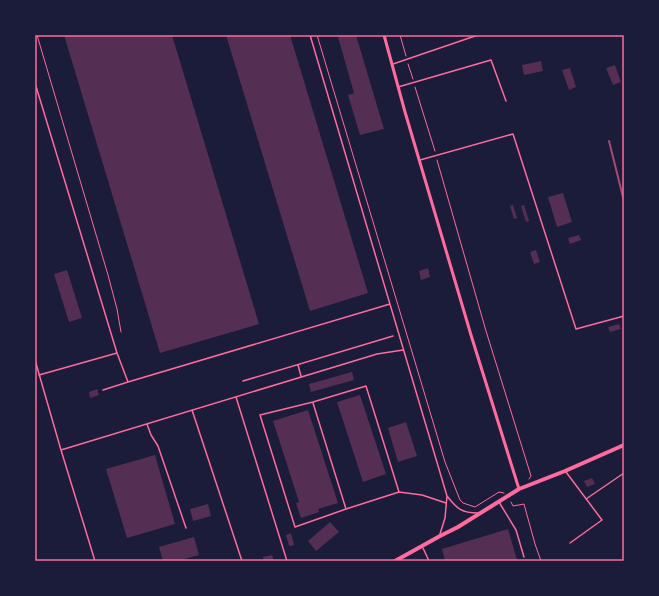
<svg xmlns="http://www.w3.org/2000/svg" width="659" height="596" font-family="'Alegreya Sans',sans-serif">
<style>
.building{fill:#542f53}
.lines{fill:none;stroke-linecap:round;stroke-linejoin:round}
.path{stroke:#ff6b9d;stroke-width:1}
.service{stroke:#ff6b9d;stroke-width:1.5}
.minor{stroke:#ff6b9d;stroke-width:3}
.tertiary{stroke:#ff6b9d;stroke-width:4}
.rail{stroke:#a44b75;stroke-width:2}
.neatline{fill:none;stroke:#ff6b9d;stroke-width:1.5}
</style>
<rect width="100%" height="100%" fill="#1b1b3a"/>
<path class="building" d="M64 35H172L259 324 160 353Z
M226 35H290L368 293 310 311Z
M345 35H356L384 129 360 135 348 95 354 93 338 37Z
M541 61 543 71 524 75 522 65Z
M615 65 621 82 613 85 606 68Z
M570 68 576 87 569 90 562 70Z
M563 193 572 222 557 227 548 197Z
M513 205 517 218 514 219 510 206Z
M524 205 529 221 526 222 521 206Z
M579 235 581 240 570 244 568 238Z
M536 250 540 262 534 264 530 252Z
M428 268 430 277 421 280 419 271Z
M67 270 82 318 69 322 54 274Z
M619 324 621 329 610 332 608 327Z
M352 372 354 380 311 392 309 384Z
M97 389 99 395 90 398 89 392Z
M360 395 386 474 363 482 337 402Z
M308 410 338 503 318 509 319 512 301 518 296 503 299 502 273 421Z
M406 422 417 456 398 462 388 428Z
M155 455 175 524 127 538 106 469Z
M592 478 595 484 587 487 584 481Z
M208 504 211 516 193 521 190 509Z
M330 522 339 532 316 551 308 541Z
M508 529 517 560 445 561 442 549Z
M291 533 294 545 289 546 286 535Z
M194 537 199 555 177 561H163L159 547Z
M272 555 274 561H264L263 557Z"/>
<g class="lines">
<path class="path" d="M37 35 108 275 117 309 121 332
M317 35 445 462 460 500 463 503 475 507 499 492 504 493
M400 35 406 56
M408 64 413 79
M415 87 435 151
M437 160 486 331 531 476 529 479
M511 502 513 506 524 504 535 544 541 561"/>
<path class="service" d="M310 35 447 496 445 518 440 534
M393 64 478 35
M35 83 117 353 39 375
M398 87 491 60 506 101
M420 160 513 134 576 329 624 316
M117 353 128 382 390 304
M35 360 61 450 95 561
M298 365 301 376
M243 381 393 336
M103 390 128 382
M236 397 287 561
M313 403 346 509 399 492 422 495 446 503
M192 410 242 561
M147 424 151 435 158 446 186 528
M61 450 377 354 403 350
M566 472 602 520 570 543
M447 496C457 509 462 513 478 513
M586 499 624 473
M499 502 516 530 524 557
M346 509 295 527 260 415 313 402 366 386 399 492
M423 548 429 561"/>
<path class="minor" d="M384 35 405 112 471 335 519 489"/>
<path class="tertiary" d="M395 561 440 536 458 527 519 489 565 471 624 445"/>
<path class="rail" d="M609 141 624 201"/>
</g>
<rect width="659" height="596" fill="none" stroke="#1b1b3a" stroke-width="72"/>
<rect x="36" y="36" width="587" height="524" class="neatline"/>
</svg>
